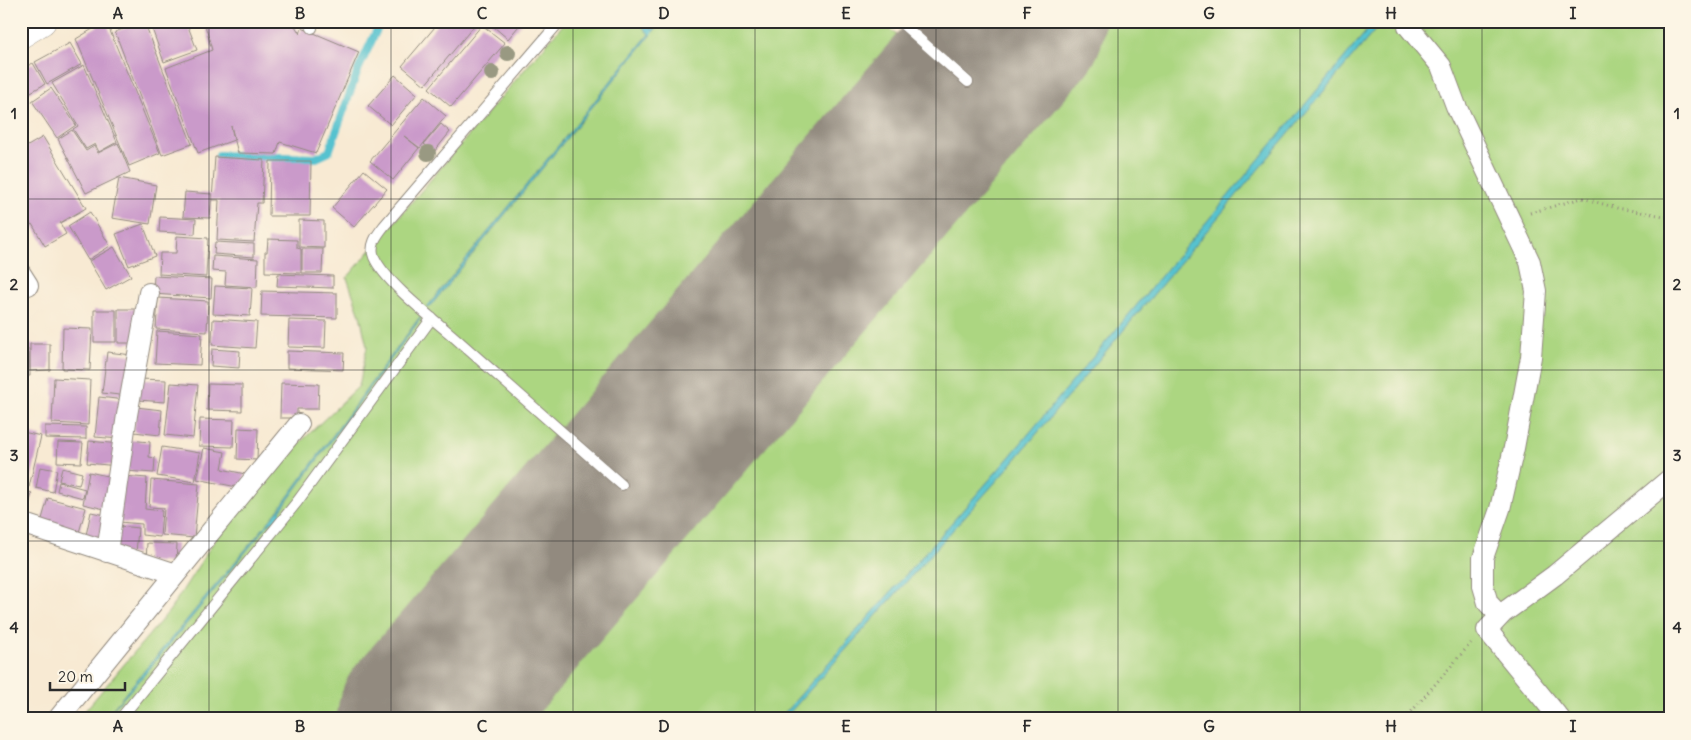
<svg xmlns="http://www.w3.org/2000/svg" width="1691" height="740" font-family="Delius,sans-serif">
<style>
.green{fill:#acd681;stroke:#6c8056}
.water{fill:#56c2cf;stroke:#40767d}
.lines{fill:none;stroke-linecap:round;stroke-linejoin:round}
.stream{stroke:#56c2cf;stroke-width:8}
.runway{stroke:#928a7f;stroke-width:170}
.building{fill:#ca9aca}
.lane-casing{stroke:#928a7f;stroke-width:12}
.street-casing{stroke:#928a7f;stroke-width:22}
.highway-casing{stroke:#928a7f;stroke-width:29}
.path{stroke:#928a7f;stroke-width:3;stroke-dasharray:1 4;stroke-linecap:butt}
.lane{stroke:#fff;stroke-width:10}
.street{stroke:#fff;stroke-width:20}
.highway{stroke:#fff;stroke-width:28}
.tree{fill:#999982}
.grid{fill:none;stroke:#2b2b2b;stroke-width:1;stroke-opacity:0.55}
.neatline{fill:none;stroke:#2b2b2b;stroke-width:2}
.grid-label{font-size:16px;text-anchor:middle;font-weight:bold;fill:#2b2b2b}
</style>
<rect width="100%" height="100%" fill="#fcf5e5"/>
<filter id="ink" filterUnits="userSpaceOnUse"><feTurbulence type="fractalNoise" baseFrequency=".02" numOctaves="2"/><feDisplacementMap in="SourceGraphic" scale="10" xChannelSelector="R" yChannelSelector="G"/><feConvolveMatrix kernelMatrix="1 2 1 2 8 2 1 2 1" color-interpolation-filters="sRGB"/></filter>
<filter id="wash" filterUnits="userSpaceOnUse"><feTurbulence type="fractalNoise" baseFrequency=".0096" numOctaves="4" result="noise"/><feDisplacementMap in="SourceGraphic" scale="20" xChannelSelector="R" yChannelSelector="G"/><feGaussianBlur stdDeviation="1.12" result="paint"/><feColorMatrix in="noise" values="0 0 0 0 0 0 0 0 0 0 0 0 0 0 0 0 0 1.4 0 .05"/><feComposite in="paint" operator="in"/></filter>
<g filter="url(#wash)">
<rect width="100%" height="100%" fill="#f8ead3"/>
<path class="green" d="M566 21H880L912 48 913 55 347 719H78L170 610 229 518 285 457 359 386 367 347 360 315 347 278Z
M917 21H945L937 30H927Z
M1095 21H1670V719H498Z"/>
<path class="water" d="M638 21H641L652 29 662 21 429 308 427 307 649 34Z
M1375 21H1380L1381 23 1009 467 784 719H779L1005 462Z
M419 318H421L280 511 283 515 268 525 145 674 104 719 276 513Z"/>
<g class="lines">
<path class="stream" d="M219 155 316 158 329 152 358 70 381 21"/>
<path class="runway" d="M422 719 1020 21"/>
</g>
<g id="blocks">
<path class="building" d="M106 21 160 153 129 166 76 39Z
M144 21 192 144 162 155 115 32Z
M164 21H186L197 50 164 62 151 26Z
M204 21H292L300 34 302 28 359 52 316 153 280 142 276 154 238 153 231 126 234 140 198 153 166 68 212 50Z
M440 21H478L425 85 402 66Z
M487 21H523L508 39Z
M482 25 505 43 451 107 429 88Z
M70 43 82 64 47 84 35 62Z
M33 63 45 84 29 93 21 80V69Z
M84 65 117 142 99 152 95 144 86 149 73 129 78 126 52 83Z
M395 75 417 94 391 125 368 106Z
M51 88 76 125 57 138 32 101Z
M424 97 446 116 420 148 404 136 419 148 393 180 370 161Z
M441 124 450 132 434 152 424 144Z
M72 130 86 151 94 146 98 153 118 143 130 172 86 193 58 139Z
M43 137 86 208 60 223 66 234 45 246 32 224 23 230 21 227V150Z
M215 157 264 160 262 203H257L254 242 217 240 219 200H212Z
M270 161H311L310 216H269Z
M364 170 387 189 354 227 332 208Z
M119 178 156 185 150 224 112 218Z
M185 192 212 194 210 218 183 217Z
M90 212 110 246 88 260 68 226Z
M160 217 196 219 195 234 159 232Z
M299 220 324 221V248L299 247Z
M143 224 155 256 129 266 116 234Z
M177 236 208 238 206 277 159 274 160 253H176Z
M268 239 297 240V248L301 249V273L265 272V252H267Z
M215 242 254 244V257L214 254Z
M114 247 131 276 106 290 89 261Z
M302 249H323L322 273H302Z
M213 256 258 259 257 287 225 285 226 272 212 271Z
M278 274 333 276V288L277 286Z
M154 276 212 279 211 298 153 294Z
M215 286 252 288 250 316 213 314Z
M262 291 337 293V318L261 316Z
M158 298 208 301 207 332 156 329Z
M118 309H138V343H118Z
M94 310H116V342H94Z
M213 319 257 322 255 348 212 345Z
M289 320 326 321 325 348 288 347Z
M63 328 92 329 90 370 62 369Z
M157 331 202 334 200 365 155 363Z
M30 344H50V370L30 371Z
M21 349H29L30 376H21Z
M212 349 240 351 239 368 211 366Z
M287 351 344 353 343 370 287 368Z
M107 352 132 355 128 396 102 393Z
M54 378 90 380 88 425 52 423Z
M139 379 166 380 165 402 138 400Z
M171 383 198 385 193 438 165 435Z
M281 383 319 384 318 409H297V418H280Z
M208 384 242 385V411L207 410Z
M99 397 125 400 120 439 95 437Z
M136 407 162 410 160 435 134 432Z
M200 419 234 420 233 447 199 446Z
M45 426 86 427V439L45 438Z
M238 428 258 429 257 460 237 459Z
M23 432 41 436 29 487 21 485Z
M128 440 150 442 149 457 155 458 154 473 126 471Z
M89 441 120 444 118 466 87 463Z
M58 442 83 443 81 463 57 462Z
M162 447 200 453 195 482 157 476Z
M204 448 225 452 222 469 245 474 242 488 197 479Z
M40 467 57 470 53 492 36 488Z
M62 468 82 473 79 485 59 481Z
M89 472 116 478 109 510 83 504Z
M123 476 147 478 145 509 162 511 160 537 142 535V524L119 522Z
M151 480 199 484 194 538 162 535 164 508 149 507Z
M59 482 85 489 83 498 57 491Z
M21 490 32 493 26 518 21 517Z
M48 498 86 508 78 536 40 526Z
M91 512 110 516 103 545 85 540Z
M119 526 138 528 136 554 116 553Z
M147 543 177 544 176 563 146 561Z"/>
</g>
</g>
<g filter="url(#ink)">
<use href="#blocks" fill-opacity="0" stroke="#928a7f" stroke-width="1"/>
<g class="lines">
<defs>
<path id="lane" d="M309 21 312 28
M560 21 384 226C377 235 369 245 374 257 385 282 432 318 454 337 510 387 566 436 622 485
M899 21 968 82
M120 719 297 502 432 318"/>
<path id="street" d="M1408 26 1441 66 1456 106 1530 262 1536 291 1531 357 1514 448 1500 509 1483 558V586L1488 603 1500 616
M21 274 28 285
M21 523 176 574 299 424
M107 552 127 415 149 293
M58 719 176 574
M1560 719 1487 630 1503 613 1555 575 1670 479"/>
<path id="highway" d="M21 34 42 21"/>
</defs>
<use href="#lane" class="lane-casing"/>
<use href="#street" class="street-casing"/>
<use href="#highway" class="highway-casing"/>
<path class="path" d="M1530 213 1582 198 1617 208 1670 217
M1405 719 1471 643"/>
<use href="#lane" class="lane"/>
<use href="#street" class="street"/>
<use href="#highway" class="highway"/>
</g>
<g class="tree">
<circle cx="508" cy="53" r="8"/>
<circle cx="492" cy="73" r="8"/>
<circle cx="428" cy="153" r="8"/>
</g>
</g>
<path class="grid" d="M209 21V719M391 21V719M573 21V719M755 21V719M936 21V719M1118 21V719M1300 21V719M1482 21V719M21 199H1670M21 370H1670M21 541H1670"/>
<rect width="1691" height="740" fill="none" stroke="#fcf5e5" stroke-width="55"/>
<path d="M50 682v8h75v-8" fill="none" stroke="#2b2b2b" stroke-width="2.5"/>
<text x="58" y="682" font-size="15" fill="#2b2b2b" stroke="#fcf5e5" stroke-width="4" paint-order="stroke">20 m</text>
<rect x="28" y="28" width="1636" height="684" class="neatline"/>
<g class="grid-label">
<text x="118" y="19">A</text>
<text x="300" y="19">B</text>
<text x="482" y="19">C</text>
<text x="664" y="19">D</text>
<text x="846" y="19">E</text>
<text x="1027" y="19">F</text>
<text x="1209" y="19">G</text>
<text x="1391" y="19">H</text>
<text x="1573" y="19">I</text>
<text x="14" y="119">1</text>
<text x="1677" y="119">1</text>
<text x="14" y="290">2</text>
<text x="1677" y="290">2</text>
<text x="14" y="461">3</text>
<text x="1677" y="461">3</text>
<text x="14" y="633">4</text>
<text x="1677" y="633">4</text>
<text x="118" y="732">A</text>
<text x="300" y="732">B</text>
<text x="482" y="732">C</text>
<text x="664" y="732">D</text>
<text x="846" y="732">E</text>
<text x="1027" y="732">F</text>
<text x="1209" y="732">G</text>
<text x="1391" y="732">H</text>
<text x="1573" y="732">I</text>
</g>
</svg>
